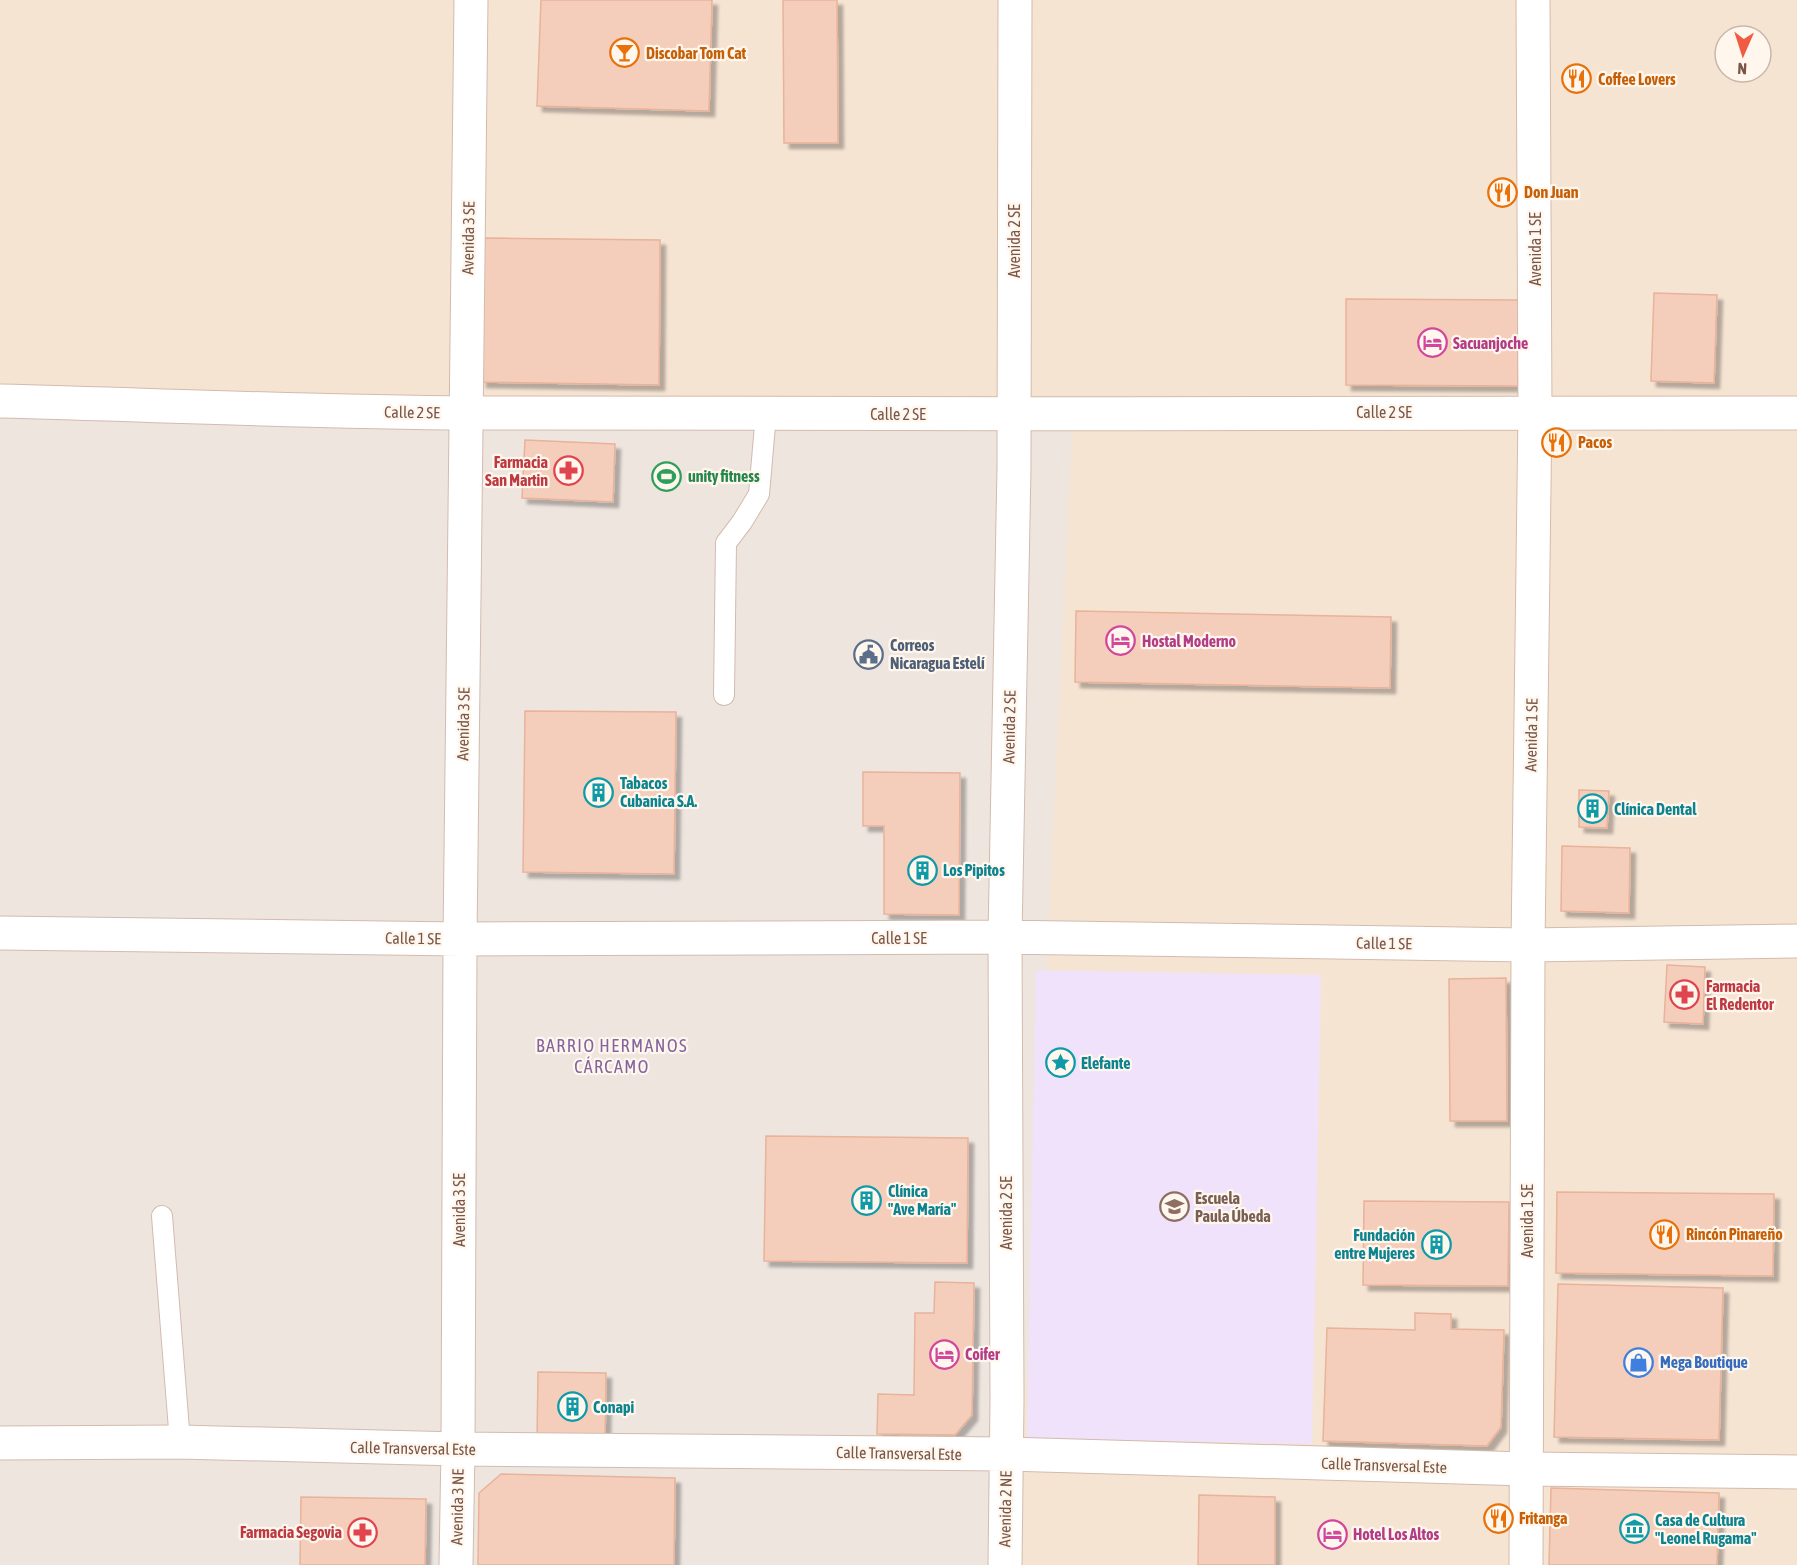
<svg xmlns="http://www.w3.org/2000/svg" width="1797" height="1565" font-family="'Asap Condensed',sans-serif">
<style>
.residential{fill:#f6e4d3;fill-rule:evenodd}
.industrial{fill:#eee5df}
.education{fill:#efe2fa}
.building{fill:#f5cebb;stroke:#e9b29a;stroke-width:1.5;filter:url(#shadow)}
.lines{fill:none;stroke-linecap:round;stroke-linejoin:round}
.lane-casing{stroke:#d3bbad;stroke-width:22}
.street-casing{stroke:#d3bbad;stroke-width:35}
.secondary-casing{stroke:#d6baaa;stroke-width:35}
.lane{stroke:#fff;stroke-width:20}
.street{stroke:#fff;stroke-width:33}
.secondary{stroke:#fff;stroke-width:33}
.labels{text-anchor:middle;stroke-width:4.5;stroke-linejoin:round;paint-order:stroke}
.food-label{font-size:16px;font-weight:bold;fill:#c56008;stroke:#fff7ed;text-anchor:start}
.street-label{font-size:16px;fill:#795648;stroke:#fff7ed}
.hotel-label{font-size:16px;font-weight:bold;fill:#b23c85;stroke:#fff7ed;text-anchor:start}
.health-label{font-size:16px;font-weight:bold;fill:#be3a42;stroke:#fff7ed;text-anchor:end}
.leisure-label{font-size:16px;font-weight:bold;fill:#27864d;stroke:#fff7ed;text-anchor:start}
.service-label{font-size:16px;font-weight:bold;fill:#4e5e75;stroke:#fff7ed;text-anchor:start}
.culture-label{font-size:16px;font-weight:bold;fill:#0d838f;stroke:#fff7ed;text-anchor:start}
.education-label{font-size:16px;font-weight:bold;fill:#785e54;stroke:#fff7ed;text-anchor:start}
.shop-label{font-size:16px;font-weight:bold;fill:#366cbe;stroke:#fff7ed;text-anchor:start}
.neighbourhood-label{font-size:18px;letter-spacing:1.5px;fill:#85639d;stroke:#fff7ed}
</style>
<defs>
<filter id="shadow"><feDropShadow dx="5.5" dy="5.5" stdDeviation="1.5" flood-color="#0004"/></filter>
</defs>
<rect width="100%" height="100%" fill="#fef2e5"/>
<path class="residential" d="M0 0H1797V1565H0ZM1725 36H1761V72H1725Z"/>
<path class="industrial" d="M0 403 1073 414 1018 1565H0Z"/>
<path class="education" d="M1036 970 1321 975 1312 1444 1027 1438Z"/>
<path class="building" d="M541 0H712L709 111 537 106Z
M783 0H837L838 143H784Z
M482 238 660 240 659 385 481 382Z
M1654 293 1717 295 1714 383 1651 381Z
M1346 299 1518 300V386L1346 385Z
M525 440 615 444 613 502 522 498Z
M1076 611 1391 617 1390 688 1075 682Z
M525 711 676 712 674 874 523 872Z
M863 772 960 773 959 915 884 914V826H863Z
M1579 790 1609 791 1607 828 1579 827Z
M1562 846 1630 848 1629 913 1561 911Z
M1667 965 1705 967 1703 1024 1664 1022Z
M1506 978 1507 1121H1450L1449 979Z
M766 1136 968 1138 967 1263 764 1261Z
M1557 1192 1774 1194 1773 1276 1556 1273Z
M1364 1201 1509 1202 1508 1286 1363 1285Z
M935 1282 974 1283 972 1415 955 1435 877 1434 878 1394 914 1395 915 1313H934Z
M1558 1284 1723 1288 1719 1440 1554 1437Z
M1415 1313 1451 1314V1329L1504 1330 1501 1427 1487 1446 1323 1441 1327 1328 1415 1330Z
M538 1372 606 1373 605 1442 537 1441Z
M501 1474 675 1478 674 1565H478L479 1493Z
M1551 1488 1719 1493 1717 1565H1549Z
M1199 1495 1275 1497V1565H1198Z
M301 1497 426 1499 425 1565H300Z"/>
<g class="lines">
<defs>
<path id="lane" d="M724 695 726 543 742 522 759 494 766 414
M162 1216 180 1442"/>
<path id="street" d="M0 401C156 405 313 412 469 413 912 417 1354 411 1797 413
M0 933 460 939 1005 937 1528 945 1797 941
M0 1443 180 1442 458 1449 1006 1454 1527 1469 1797 1472
M456 1565 458 1449 460 939 471 0
M1005 1565 1007 1400 1005 937 1014 468 1015 0"/>
<path id="secondary" d="M1526 1565 1528 945 1535 412 1533 0"/>
</defs>
<use href="#lane" class="lane-casing"/>
<use href="#street" class="street-casing"/>
<use href="#secondary" class="secondary-casing"/>
<use href="#lane" class="lane"/>
<use href="#street" class="street"/>
<use href="#secondary" class="secondary"/>
</g>
<defs>
<symbol id="bar-ring" viewBox="-11 -11 22 22"><circle r="9.5" fill="#fff7ed" stroke="#e8710a" stroke-width="1.5"/><path d="M-6-5H6L.8 .8V4.5H3.5V6h-7V4.5H-.8V.8Z" fill="#e8710a"/></symbol>
<symbol id="restaurant-ring" viewBox="-11 -11 22 22"><circle r="9.5" fill="#fff7ed" stroke="#e8710a" stroke-width="1.5"/><path d="M-5-6h1v4h1v-4h1v4h1v-4h1v5L-1.5 .5V6h-2V.5L-5-1ZM5-6V6H3V1.5H1.5Q1.5-4 5-6Z" fill="#e8710a"/></symbol>
<symbol id="hotel-ring" viewBox="-11 -11 22 22"><circle r="9.5" fill="#fff7ed" stroke="#d1479c" stroke-width="1.5"/><path d="M-6-4.5h1.5V1H6V5H4.5V3h-9V5H-6ZM-4 0a1.8 1.8 0 1 1 3.6 0ZM.5 0V-2.5h3Q6-2.5 6 0Z" fill="#d1479c"/></symbol>
<symbol id="pharmacy-ring" viewBox="-11 -11 22 22"><circle r="9.5" fill="#fff7ed" stroke="#e0444e" stroke-width="1.5"/><path d="M-2-6h4v4h4v4h-4v4h-4v-4h-4v-4h4Z" fill="#e0444e"/></symbol>
<symbol id="stadium-ring" viewBox="-11 -11 22 22"><circle r="9.5" fill="#fff7ed" stroke="#2e9e5b" stroke-width="1.5"/><path d="M0-5a6.5 5 0 1 0 0 10a6.5 5 0 1 0 0-10ZM-3.5-1.8h7v3.6h-7Z" fill="#2e9e5b"/></symbol>
<symbol id="civic-ring" viewBox="-11 -11 22 22"><circle r="9.5" fill="#fff7ed" stroke="#5c6f8a" stroke-width="1.5"/><path d="M-.6-6.5H3V-4.5H.6V-3L4-1V1h2V6H-6V1h2V-1L-.6-3ZM-1.2 2.5V6h2.4V2.5Z" fill="#5c6f8a"/></symbol>
<symbol id="building-ring" viewBox="-11 -11 22 22"><circle r="9.5" fill="#fff7ed" stroke="#0f9aa8" stroke-width="1.5"/><path d="M-4-6H4V6H1V3H-1V6H-4ZM-2.5-4.3h1.7v1.8h-1.7ZM.8-4.3h1.7v1.8H.8ZM-2.5-1h1.7V.8h-1.7ZM.8-1h1.7V.8H.8Z" fill="#0f9aa8"/></symbol>
<symbol id="sight-ring" viewBox="-11 -11 22 22"><circle r="9.5" fill="#fff7ed" stroke="#0f9aa8" stroke-width="1.5"/><path d="M0-6L1.8-2.2L6-1.7L2.9 1.2L3.7 5.4L0 3.3L-3.7 5.4L-2.9 1.2L-6-1.7L-1.8-2.2Z" fill="#0f9aa8"/></symbol>
<symbol id="school-ring" viewBox="-11 -11 22 22"><circle r="9.5" fill="#fff7ed" stroke="#8d6e63" stroke-width="1.5"/><path d="M0-5L7-2L0 1L-7-2ZM-4 1L0 2.5L4 1V4Q0 6-4 4Z" fill="#8d6e63"/></symbol>
<symbol id="shop-ring" viewBox="-11 -11 22 22"><circle r="9.5" fill="#fff7ed" stroke="#3f7fe0" stroke-width="1.5"/><path d="M-5-2.5h2.3a2.7 3.5 0 0 1 5.4 0H5L5.5 6h-11ZM-1.5-2.5h3a1.5 2.3 0 0 0-3 0Z" fill="#3f7fe0"/></symbol>
<symbol id="museum-ring" viewBox="-11 -11 22 22"><circle r="9.5" fill="#fff7ed" stroke="#0f9aa8" stroke-width="1.5"/><path d="M0-6L6-3V-2H-6V-3ZM-5-1h2V3h-2ZM-1-1h2V3h-2ZM3-1h2V3H3ZM-6 4H6V6H-6Z" fill="#0f9aa8"/></symbol>
</defs>
<g fill-rule="evenodd">
<use href="#bar-ring" x="608" y="36" width="33" height="33"/>
<use href="#restaurant-ring" x="1560" y="62" width="33" height="33"/>
<use href="#restaurant-ring" x="1486" y="176" width="33" height="33"/>
<use href="#hotel-ring" x="1416" y="326" width="33" height="33"/>
<use href="#restaurant-ring" x="1540" y="426" width="33" height="33"/>
<use href="#pharmacy-ring" x="552" y="454" width="33" height="33"/>
<use href="#stadium-ring" x="650" y="460" width="33" height="33"/>
<use href="#hotel-ring" x="1104" y="624" width="33" height="33"/>
<use href="#civic-ring" x="852" y="638" width="33" height="33"/>
<use href="#building-ring" x="582" y="776" width="33" height="33"/>
<use href="#building-ring" x="1576" y="792" width="33" height="33"/>
<use href="#building-ring" x="906" y="854" width="33" height="33"/>
<use href="#pharmacy-ring" x="1668" y="978" width="33" height="33"/>
<use href="#sight-ring" x="1044" y="1046" width="33" height="33"/>
<use href="#building-ring" x="850" y="1184" width="33" height="33"/>
<use href="#school-ring" x="1158" y="1190" width="33" height="33"/>
<use href="#restaurant-ring" x="1648" y="1218" width="33" height="33"/>
<use href="#building-ring" x="1420" y="1228" width="33" height="33"/>
<use href="#hotel-ring" x="928" y="1338" width="33" height="33"/>
<use href="#shop-ring" x="1622" y="1346" width="33" height="33"/>
<use href="#building-ring" x="556" y="1390" width="33" height="33"/>
<use href="#restaurant-ring" x="1482" y="1502" width="33" height="33"/>
<use href="#museum-ring" x="1618" y="1512" width="33" height="33"/>
<use href="#pharmacy-ring" x="346" y="1516" width="33" height="33"/>
<use href="#hotel-ring" x="1316" y="1518" width="33" height="33"/>
</g>
<g class="labels">
<g class="food-label">
<text x="646" y="59">Discobar Tom Cat</text>
<text x="1598" y="85">Coffee Lovers</text>
<text x="1524" y="198">Don Juan</text>
<text x="1578" y="448">Pacos</text>
<text x="1686" y="1240">Rincón Pinareño</text>
<text x="1519" y="1524">Fritanga</text>
</g>
<g class="street-label">
<text transform="translate(468 238) rotate(-89)" y="6">Avenida 3 SE</text>
<text transform="translate(1014 241) rotate(-90)" y="6">Avenida 2 SE</text>
<text transform="translate(1535 249) rotate(-90)" y="6">Avenida 1 SE</text>
<text transform="translate(412 412) rotate(1)" y="6">Calle 2 SE</text>
<text x="1384" y="418">Calle 2 SE</text>
<text x="898" y="420">Calle 2 SE</text>
<text transform="translate(463 724) rotate(-89)" y="6">Avenida 3 SE</text>
<text transform="translate(1009 727) rotate(-89)" y="6">Avenida 2 SE</text>
<text transform="translate(1531 735) rotate(-89)" y="6">Avenida 1 SE</text>
<text transform="translate(413 938) rotate(1)" y="6">Calle 1 SE</text>
<text x="899" y="944">Calle 1 SE</text>
<text transform="translate(1384 943) rotate(1)" y="6">Calle 1 SE</text>
<text transform="translate(459 1210) rotate(-90)" y="6">Avenida 3 SE</text>
<text transform="translate(1006 1213) rotate(-90)" y="6">Avenida 2 SE</text>
<text transform="translate(1527 1221) rotate(-90)" y="6">Avenida 1 SE</text>
<text transform="translate(413 1448) rotate(1)" y="6">Calle Transversal Este</text>
<text transform="translate(899 1453) rotate(1)" y="6">Calle Transversal Este</text>
<text transform="translate(1384 1465) rotate(2)" y="6">Calle Transversal Este</text>
<text transform="translate(457 1507) rotate(-89)" y="6">Avenida 3 NE</text>
<text transform="translate(1005 1509) rotate(-89)" y="6">Avenida 2 NE</text>
</g>
<g class="hotel-label">
<text x="1453" y="349">Sacuanjoche</text>
<text x="1142" y="647">Hostal Moderno</text>
<text x="965" y="1360">Coifer</text>
<text x="1353" y="1540">Hotel Los Altos</text>
</g>
<g class="health-label">
<text x="548" y="468">Farmacia<tspan x="548" dy="18">San Martin</tspan></text>
<text x="1706" y="992" text-anchor="start">Farmacia<tspan x="1706" dy="18">El Redentor</tspan></text>
<text x="342" y="1538">Farmacia Segovia</text>
</g>
<g class="leisure-label">
<text x="688" y="482">unity fitness</text>
</g>
<g class="service-label">
<text x="890" y="651">Correos<tspan x="890" dy="18">Nicaragua Estelí</tspan></text>
</g>
<g class="culture-label">
<text x="620" y="789">Tabacos<tspan x="620" dy="18">Cubanica S.A.</tspan></text>
<text x="1614" y="815">Clínica Dental</text>
<text x="943" y="876">Los Pipitos</text>
<text x="1081" y="1069">Elefante</text>
<text x="888" y="1197">Clínica<tspan x="888" dy="18">"Ave María"</tspan></text>
<text x="1415" y="1241" text-anchor="end">Fundación<tspan x="1415" dy="18">entre Mujeres</tspan></text>
<text x="593" y="1413">Conapi</text>
<text x="1655" y="1526">Casa de Cultura<tspan x="1655" dy="18">"Leonel Rugama"</tspan></text>
</g>
<g class="education-label">
<text x="1195" y="1204">Escuela<tspan x="1195" dy="18">Paula Úbeda</tspan></text>
</g>
<g class="shop-label">
<text x="1660" y="1368">Mega Boutique</text>
</g>
<g class="neighbourhood-label">
<text x="612" y="1052">BARRIO HERMANOS<tspan x="612" dy="21">CÁRCAMO</tspan></text>
</g>
</g>
<g transform="translate(1743 54) rotate(183)"><circle r="28" fill="#fff7ed" stroke="#c9b7ab" stroke-width="1.5"/>
<path d="M0-4.5L10 22L0 15L-10 22Z" fill="#f05c42"/>
<text y="-9" font-size="16" font-weight="bold" text-anchor="middle" fill="#795648">N</text>
</g>
</svg>
